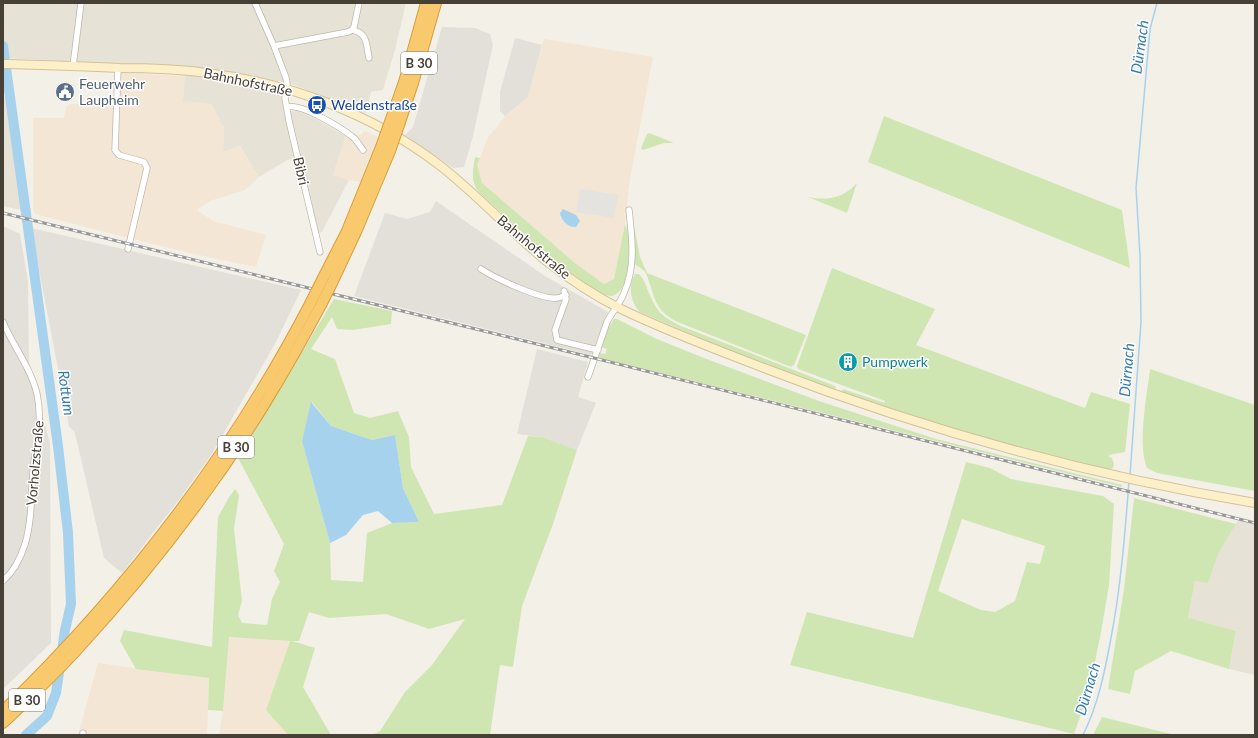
<svg xmlns="http://www.w3.org/2000/svg" width="1258" height="738" font-family="Lato,sans-serif">
<style>
.residential{fill:#e7e2d6}
.commercial{fill:#f4e6d4}
.industrial{fill:#e3dfd9}
.green{fill:#cfe6b2;fill-rule:evenodd}
.parking{fill:#e5e3e0}
.water{fill:#a6d2ee}
.lines{fill:none;stroke-linecap:round;stroke-linejoin:round}
.stream{stroke:#a6d2ee;stroke-width:1.5}
.river{stroke:#a6d2ee;stroke-width:10}
.street-casing{stroke:#bfb7ab;stroke-width:7}
.secondary-casing{stroke:#d2c299;stroke-width:10}
.highway-casing{stroke:#d89d3d;stroke-width:12}
.street{stroke:#fff;stroke-width:5.5}
.secondary{stroke:#fdf0c9;stroke-width:8}
.highway{stroke:#f9c96d;stroke-width:10}
.rail-casing{stroke:#979797;stroke-width:3}
.rail{stroke:#fff;stroke-width:1.5;stroke-dasharray:4.5;stroke-linecap:butt}
.highway-bridge-casing{stroke:#d89d3d;stroke-width:12;stroke-linecap:butt}
.highway-bridge{stroke:#f9c96d;stroke-width:10}
.labels{text-anchor:middle;stroke-width:3;stroke-linejoin:round;paint-order:stroke}
.shield{fill:#fff;stroke:#7e7973;stroke-width:1}
.shield-label{font-size:13px;font-weight:bold;fill:#474037}
.street-label{font-size:14px;fill:#474037;stroke:#fff}
.service-label{font-size:14px;fill:#4e5e75;stroke:#fff;text-anchor:start}
.transit-label{font-size:14px;fill:#164399;stroke:#fff;text-anchor:start}
.culture-label{font-size:14px;fill:#0d838f;stroke:#fff;text-anchor:start}
.water-label{font-size:15px;font-style:italic;fill:#337caf;stroke:#fff}
</style>
<rect width="100%" height="100%" fill="#f3f0e8"/>
<path class="residential" d="M3 3H406L395 50 383 90 371 92 366 113 294 85 278 81 285 112 298 111 316 119 346 136 333 175 349 180 322 232 318 234 301 157 287 160 259 177 240 146 223 152 224 127 183 101 185 67 3 58Z
M3 93 10 117 21 210 3 206Z
M1238 520 1255 525V675L1229 669 1236 631 1188 619 1195 580 1208 583 1219 552Z"/>
<path class="commercial" d="M544 39 653 57 630 179 625 224 614 280 604 284 575 263 482 183 477 165 488 137 497 127 505 116 528 97Z
M121 73 185 76 183 101 212 104 224 128 223 152 240 146 259 177 245 190 210 201 197 210 213 221 266 235 256 267 194 254 121 236 35 214 33 211V118H64L66 106 70 104 118 105Z
M365 131 378 137 360 182 349 180 333 175 346 136 360 135Z
M229 637 290 641 266 710 288 735H219L223 711Z
M98 663 209 678 207 735H78Z"/>
<path class="industrial" d="M442 27 475 28 490 34 493 45 472 140 464 167 453 168 405 135 413 127Z
M515 38 542 45 528 97 505 116 500 111V92Z
M436 201 545 276 608 312 591 355 354 296 385 213 407 219 430 212Z
M3 226 20 234 28 282 29 366 50 443 51 643 3 689Z
M31 228 301 290 276 342 211 455 181 497 122 573 104 558 75 433 69 426Z
M537 349 588 362 578 397 596 403 577 450 542 437 517 434Z"/>
<path class="green" d="M884 116 1122 210 1130 268 868 162Z
M649 133 652 134 674 143H664L643 150 641 148 647 134Z
M475 157 480 158 477 165 482 183 575 263 604 284 614 279 625 224C632 237 631 295 611 296 609 296 607 295 604 295L585 283 544 253 479 192C470 181 473 170 475 157Z
M857 183 847 213 808 197C827 201 844 198 857 183Z
M632 216 640 257 647 273 806 335 794 365 791 367 680 323C662 315 656 306 651 287 649 283 648 276 645 272 643 269 638 267 635 264Z
M832 268 935 309 916 345 1085 408 1091 392 1130 404 1125 452 1109 455V457L1112 458 1114 464 1113 468 1108 470 993 441 845 394 842 392 843 389 885 403V401L798 369 797 366Z
M635 274H639C644 279 646 285 648 291 657 312 661 316 681 326L835 386 836 388 834 391 742 356 640 312C631 303 627 286 635 274Z
M334 299 392 311 391 324 353 330 337 329 332 317 311 349 335 359 354 413 370 418 398 411 409 437 411 467 434 514 502 505 528 436 542 437 577 450 553 524 522 606 513 667 500 665 490 735H372L380 731 405 692 432 665 465 619 429 629 386 614 329 618 309 612 299 641H292L315 648 303 687 331 735H288L266 710 290 641 229 637 223 711 208 710 209 678 136 669 120 641 124 630 212 647 218 517 229 497 235 489 239 495 234 529 242 601 238 615 242 623 267 625 272 599 280 582 274 571 284 544 238 458ZM312 402 331 426 372 440 395 435 403 488 419 522 392 523 367 533 363 582 331 580 330 543 302 441Z
M614 319H617L657 339 704 358 819 401 865 416 936 439 1122 485V487L600 358 598 356 599 353 605 354 607 349 601 347 607 330Z
M1150 369 1255 405V491L1157 473 1147 468C1137 443 1147 396 1150 369Z
M966 462 990 468 1011 479 1103 496 1114 504 1109 585 1102 627 1089 691 1074 734 790 665 807 612 913 638ZM962 519 1045 546 1040 564 1027 562 1015 601 995 612 981 610 938 591Z
M1134 498 1236 524 1219 552 1208 583 1195 581 1188 618 1236 631 1229 669 1171 651 1135 671 1130 694 1108 689 1124 589Z
M1102 717 1175 735H1093Z"/>
<path class="parking" d="M580 189 618 195 614 218 576 212Z"/>
<path class="water" d="M563 209 576 215 580 221 576 227C568 228 561 220 560 213Z
M311 402 331 426 372 440 395 435 403 488 419 522 392 523 378 511 363 515 346 535 330 543 302 441Z"/>
<g class="lines">
<path class="stream" d="M1130 475 1141 322 1140 255 1136 188 1150 29 1157 3
M1083 735C1098 705 1105 671 1111 638 1121 586 1125 533 1129 481"/>
<path class="river" d="M3 46 58 446 68 533 71 604 65 630 56 693 47 716 26 735"/>
<defs>
<path id="street" d="M255 3 274 46 286 78 287 83 285 98 289 121 320 252
M352 30C368 33 366 44 369 58
M274 46 348 32 352 30 354 27 359 3
M73 66 81 3
M118 68 115 150 119 155 144 162 147 168 128 249
M287 107C301 103 342 128 354 138 357 141 360 146 363 150
M481 269C495 278 541 300 557 298 560 298 563 296 566 295
M564 291 566 299 555 330 557 340 598 350
M3 322C13 346 31 368 37 394 43 421 36 445 33 472 31 496 32 521 25 544 21 557 13 572 3 581
M588 377 607 322C612 312 620 304 624 293 636 266 632 239 629 210
M83 735V733"/>
<path id="secondary" d="M3 64C41 65 80 66 119 68 148 68 178 69 207 73 290 83 372 114 438 164 476 193 508 229 545 260 568 278 593 295 619 308 666 331 715 349 764 368 922 429 1087 475 1255 503"/>
<path id="highway" d="M391 119 404 82 426 3
M400 122 413 83 436 3
M323 278 347 231 381 147
M333 281 356 232 390 151
M3 711C126 592 232 454 311 302
M3 723C27 700 52 677 74 653 146 575 212 490 267 400 286 369 304 337 321 305"/>
</defs>
<use href="#street" class="street-casing"/>
<use href="#secondary" class="secondary-casing"/>
<use href="#highway" class="highway-casing"/>
<use href="#street" class="street"/>
<use href="#secondary" class="secondary"/>
<use href="#highway" class="highway"/>
<defs>
<path id="rail" d="M3 213 594 358 1255 523"/>
</defs>
<use href="#rail" class="rail-casing"/>
<use href="#rail" class="rail"/>
<defs>
<path id="highway-bridge" d="M381 147 391 119
M390 151 400 122
M311 302 323 278
M321 305 333 281"/>
</defs>
<use href="#highway-bridge" class="highway-bridge-casing"/>
<use href="#highway-bridge" class="highway-bridge"/>
</g>
<defs>
<symbol id="civic-disc" viewBox="-11 -11 22 22"><circle r="9.5" fill="#5c6f8a" stroke="#fff"/><path d="M-.6-6.5H3V-4.5H.6V-3L4-1V1h2V6H-6V1h2V-1L-.6-3ZM-1.2 2.5V6h2.4V2.5Z" fill="#fff"/></symbol>
<symbol id="bus-disc" viewBox="-11 -11 22 22"><circle r="9.5" fill="#1a4fb4" stroke="#fff"/><path d="M-5-6H5V4H4V6H2V4H-2V6H-4V4H-5ZM-3.5-4V0h7V-4ZM-3.5 1.2v1.5H-2V1.2ZM2 1.2v1.5H3.5V1.2Z" fill="#fff"/></symbol>
<symbol id="building-disc" viewBox="-11 -11 22 22"><circle r="9.5" fill="#0f9aa8" stroke="#fff"/><path d="M-4-6H4V6H1V3H-1V6H-4ZM-2.5-4.3h1.7v1.8h-1.7ZM.8-4.3h1.7v1.8H.8ZM-2.5-1h1.7V.8h-1.7ZM.8-1h1.7V.8H.8Z" fill="#fff"/></symbol>
</defs>
<g fill-rule="evenodd">
<use href="#civic-disc" x="54" y="81" width="22" height="22"/>
<use href="#bus-disc" x="306" y="94" width="22" height="22"/>
<use href="#building-disc" x="837" y="351" width="22" height="22"/>
</g>
<g class="labels">
<g class="shield">
<rect x="401" y="52" width="36" height="22" rx="3"/>
<rect x="218" y="436" width="36" height="22" rx="3"/>
<rect x="9" y="689" width="36" height="22" rx="3"/>
</g>
<g class="shield-label">
<text x="419" y="68">B 30</text>
<text x="236" y="452">B 30</text>
<text x="27" y="705">B 30</text>
</g>
<g class="street-label">
<text transform="translate(248 82) rotate(12)" y="5">Bahnhofstraße</text>
<text transform="translate(301 171) rotate(77)" y="5">Bibri</text>
<text transform="translate(534 247) rotate(40)" y="5">Bahnhofstraße</text>
<text transform="translate(35 463) rotate(-85)" y="5">Vorholzstraße</text>
</g>
<g class="service-label">
<text x="79" y="89">Feuerwehr<tspan x="79" dy="16">Laupheim</tspan></text>
</g>
<g class="transit-label">
<text x="331" y="110">Weldenstraße</text>
</g>
<g class="culture-label">
<text x="862" y="367">Pumpwerk</text>
</g>
<g class="water-label">
<text transform="translate(1140 47) rotate(-82)" y="5">Dürnach</text>
<text transform="translate(1127 370) rotate(-85)" y="5">Dürnach</text>
<text transform="translate(66 393) rotate(82)" y="5">Rottum</text>
<text transform="translate(1088 689) rotate(-73)" y="5">Dürnach</text>
</g>
</g>
<rect width="1258" height="738" fill="none" stroke="#474037" stroke-width="8"/>
</svg>
